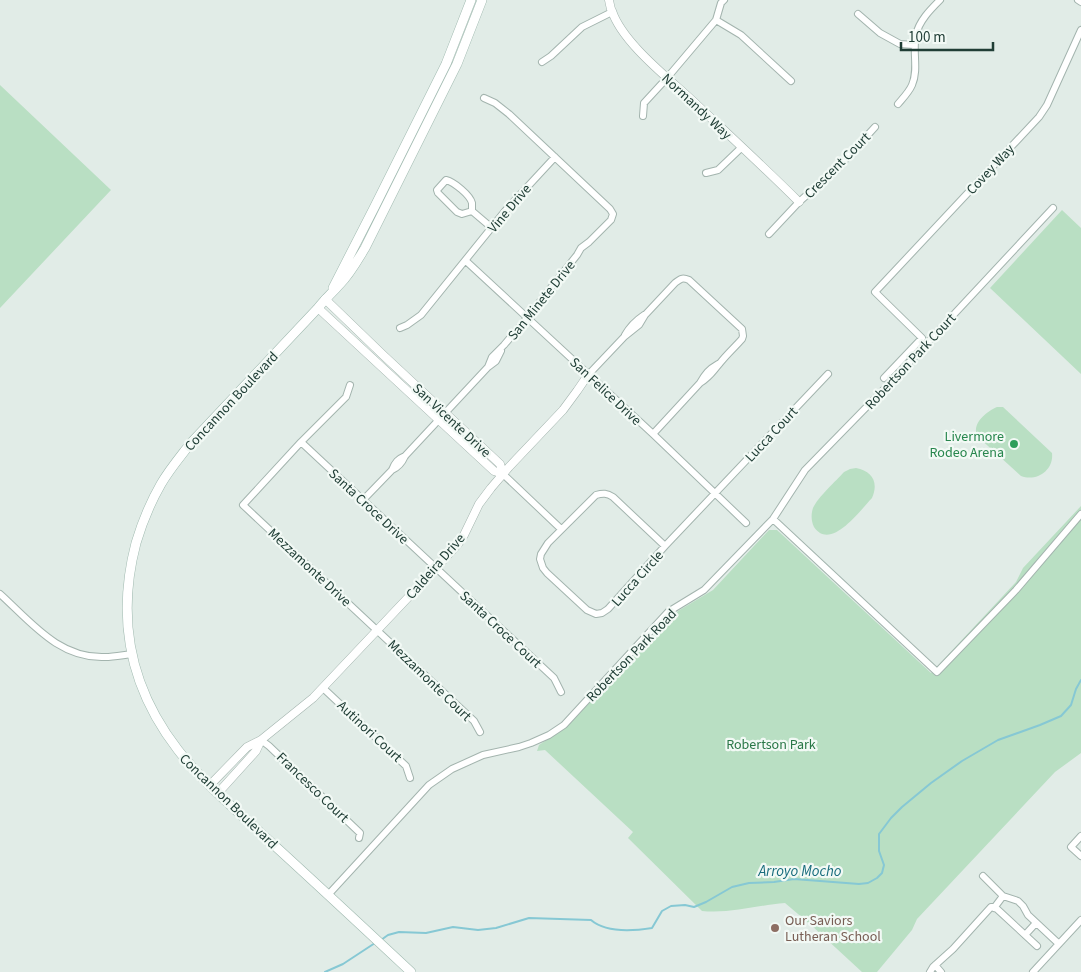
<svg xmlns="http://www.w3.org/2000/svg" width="1081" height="972" font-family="'Source Sans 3',sans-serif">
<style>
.green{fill:#b9dfc3}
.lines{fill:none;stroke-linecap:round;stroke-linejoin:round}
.stream{stroke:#86c8d4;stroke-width:2}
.minor-casing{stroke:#a3b4ae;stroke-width:8}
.tertiary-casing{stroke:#a3b4ae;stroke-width:9}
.secondary-casing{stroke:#9fb9af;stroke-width:10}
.minor{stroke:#fff;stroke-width:6}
.tertiary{stroke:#fff;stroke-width:8}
.secondary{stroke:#fff;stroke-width:9}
.leisure-dot{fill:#2e9e5b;stroke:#f2f9f5;stroke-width:2}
.education-dot{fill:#8d6e63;stroke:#f2f9f5;stroke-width:2}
.labels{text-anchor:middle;stroke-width:4.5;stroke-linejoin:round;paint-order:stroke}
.street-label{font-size:14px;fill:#203e36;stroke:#f2f9f5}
.leisure-label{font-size:14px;fill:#27864d;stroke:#f2f9f5;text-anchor:end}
.park-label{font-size:14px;fill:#297747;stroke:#f2f9f5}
.education-label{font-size:14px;fill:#785e54;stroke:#f2f9f5;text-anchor:start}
.water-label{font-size:15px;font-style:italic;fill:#186c7d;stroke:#f2f9f5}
</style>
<rect width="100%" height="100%" fill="#e1ece7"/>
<path class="green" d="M0 85 111 190 0 308Z
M1062 210 1081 228V374L990 288Z
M997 407H1003L1052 453C1054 470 1037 482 1021 476L977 436C972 423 986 412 997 407Z
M856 468C872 471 879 482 872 498 861 509 831 552 814 527 811 521 811 514 813 508 818 497 836 481 844 472L850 469Z
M1081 506V753L1055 772 917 919 912 930 877 972H862L811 925 785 903C758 905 729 914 702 911L628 838 633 832 545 750 537 751 539 745 566 727 678 611 713 590 769 530H777L931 673 1016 582 1023 568Z"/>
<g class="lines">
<path class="stream" d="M381 940 388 935 399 932 426 933 453 927 478 930 496 928 529 918 591 920C606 933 633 931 652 928L662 911 671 906 685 905 694 907 706 902 732 887 749 883 774 882 794 879 859 884 868 883 877 878 882 873 884 865 879 851V834L891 818 902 807 931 783 962 761 998 740 1040 725 1061 716 1071 705 1076 689 1081 680
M325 972 343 964 375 943"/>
<defs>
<path id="minor" d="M1078 0 1081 2
M858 14 880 33 900 44 914 45
M716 20 741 35 791 81
M542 62 551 56 582 27 612 12
M484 98 495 103 509 114 610 209 613 214 611 220 589 242 581 248 577 255 527 318 504 345 492 357 488 367
M898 104C903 98 909 92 912 85 919 69 912 51 916 35 919 21 930 10 940 0
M643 116 644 103 667 78 716 20 721 3 724 0
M706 173 718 170 742 147
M446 180C454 182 470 195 472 203 472 204 472 209 472 211L462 214 457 212 438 193 437 190Z
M472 211 492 228
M769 234 799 202 818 185 833 173 875 127
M466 261 653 434 746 523
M400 328 407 325 421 315 505 211 555 157
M625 335C630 326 635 321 644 315
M588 375 624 337 639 325 645 315 675 283C680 279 682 277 689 280L742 329 743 336 742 339C735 347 727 354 720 363 712 372 711 376 700 383
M884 378 922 338 875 292 1039 117 1047 105 1081 30
M350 385 346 397 301 442 243 505 474 721 480 732
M653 434 700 383C705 374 709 369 718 364
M301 442 554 678 561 692
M392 470C399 467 402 463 405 456L488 367 496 361 501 351
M503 474 561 529
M363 500 392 470C395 462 398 459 405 456
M773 519 937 672 1016 590 1081 514
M665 546 608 609 602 613 596 614 587 610 547 573 543 568 540 559 541 554 548 543 596 495C603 493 607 493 613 497L665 546 828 374
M0 594C31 622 59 659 105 657 114 657 123 655 132 654
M323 688 406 766 410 778
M261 740 269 746 360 833 359 838
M1081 836 1071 847 1081 856
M983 876 1003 896 1018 901 1023 906 1028 915 1059 944
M328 895 429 785 452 769 483 755 519 747 531 743 549 735 564 725 668 612 704 590 773 519 805 470 889 384 1053 208
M994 908 1003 896
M1025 935 1036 923
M935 965 941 972
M930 972 933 967 953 949 991 907H993L997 909 1037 946
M1033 972 1081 920"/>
<path id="tertiary" d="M609 0C610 4 610 8 612 11 623 44 671 80 696 104 731 137 766 169 799 202
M325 299 382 354 500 464 503 474
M318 308 494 471 503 474
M210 785 247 747 261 740 313 698 436 568 458 544 464 535 479 504 491 488 509 467 563 410 577 391 588 375
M218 793 256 751 261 740"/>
<path id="secondary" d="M333 288 375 206 446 64 471 0
M411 972C366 930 321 888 275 846 242 815 206 786 178 750 130 688 116 619 136 543 142 523 150 503 161 484 169 470 180 457 190 444L318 308C325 299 333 292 340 284 350 274 357 261 365 248L457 64 482 0"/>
</defs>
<use href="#minor" class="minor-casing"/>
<use href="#tertiary" class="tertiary-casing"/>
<use href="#secondary" class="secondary-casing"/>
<use href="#minor" class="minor"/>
<use href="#tertiary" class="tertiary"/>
<use href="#secondary" class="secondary"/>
</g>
<circle class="leisure-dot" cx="1014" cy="444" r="5"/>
<circle class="education-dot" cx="775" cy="928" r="5"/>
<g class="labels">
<g class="street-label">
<text transform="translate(697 106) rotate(43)" y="5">Normandy Way</text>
<text transform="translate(837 165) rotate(-45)" y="5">Crescent Court</text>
<text transform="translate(990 169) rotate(-47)" y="5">Covey Way</text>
<text transform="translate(509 208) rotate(-50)" y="5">Vine Drive</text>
<text transform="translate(541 300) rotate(-51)" y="5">San Minete Drive</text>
<text transform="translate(910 361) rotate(-47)" y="5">Robertson Park Court</text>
<text transform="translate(606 391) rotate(43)" y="5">San Felice Drive</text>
<text transform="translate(231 401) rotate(-47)" y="5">Concannon Boulevard</text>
<text transform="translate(452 420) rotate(43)" y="5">San Vicente Drive</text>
<text transform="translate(771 434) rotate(-47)" y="5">Lucca Court</text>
<text transform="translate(369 506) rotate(43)" y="5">Santa Croce Drive</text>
<text transform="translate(435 566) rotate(-49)" y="5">Caldeira Drive</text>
<text transform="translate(310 567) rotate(43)" y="5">Mezzamonte Drive</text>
<text transform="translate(637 578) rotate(-48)" y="5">Lucca Circle</text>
<text transform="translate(501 629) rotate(43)" y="5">Santa Croce Court</text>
<text transform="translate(631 655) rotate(-46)" y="5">Robertson Park Road</text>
<text transform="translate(430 680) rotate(44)" y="5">Mezzamonte Court</text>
<text transform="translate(370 731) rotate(43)" y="5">Autinori Court</text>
<text transform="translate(313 787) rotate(44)" y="5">Francesco Court</text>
<text transform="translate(229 801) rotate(44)" y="5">Concannon Boulevard</text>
</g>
<g class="leisure-label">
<text x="1004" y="441">Livermore<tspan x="1004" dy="16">Rodeo Arena</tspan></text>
</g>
<g class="park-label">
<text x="771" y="749">Robertson Park</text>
</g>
<g class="education-label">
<text x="785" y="925">Our Saviors<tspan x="785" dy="16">Lutheran School</tspan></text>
</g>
<g class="water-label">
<text x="800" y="876">Arroyo Mocho</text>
</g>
</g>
<path d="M901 42v8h92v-8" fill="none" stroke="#203e36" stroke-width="2.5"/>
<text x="908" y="42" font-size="15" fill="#203e36" stroke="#f2f9f5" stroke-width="4" paint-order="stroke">100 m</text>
</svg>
